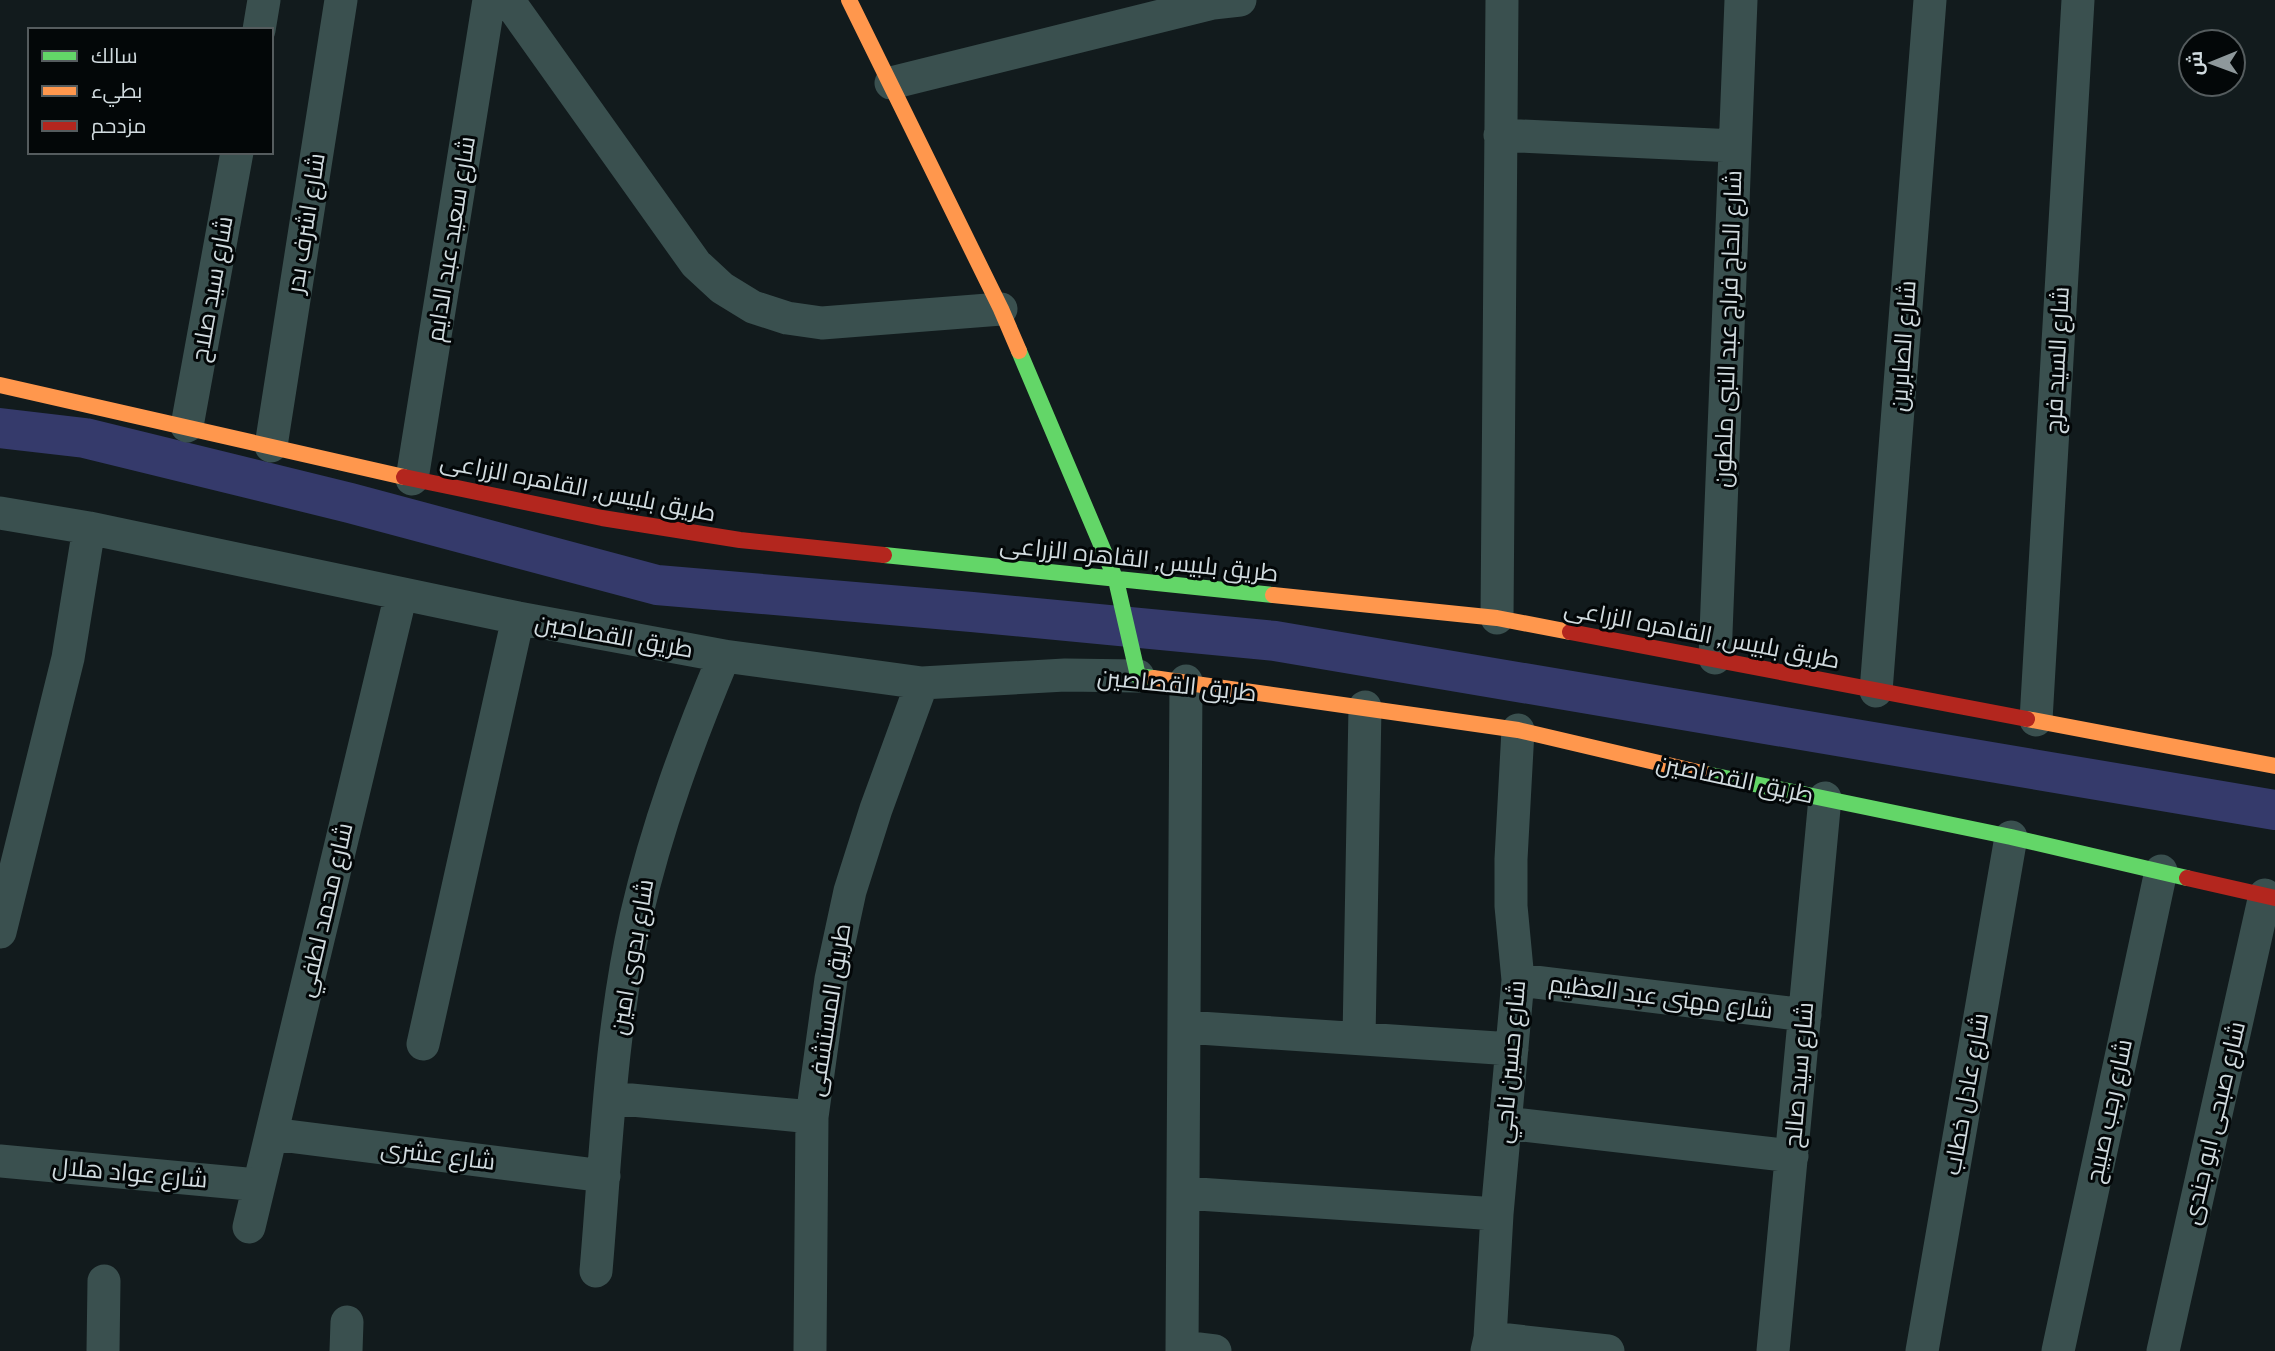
<svg xmlns="http://www.w3.org/2000/svg" width="2275" height="1351" font-family="'Public Sans',Cairo,sans-serif">
<style>
.lines{fill:none;stroke-linecap:round;stroke-linejoin:round}
.canal{stroke:#353a6b;stroke-width:40}
.street{stroke:#3a504f;stroke-width:33}
.fast{stroke:#63d668;stroke-width:16}
.slow{stroke:#ff974d;stroke-width:16}
.jam{stroke:#b3261e;stroke-width:16}
.labels{text-anchor:middle;stroke-width:6;stroke-linejoin:round;paint-order:stroke}
.street-label{font-size:24px;fill:#d1dbdf;stroke:#030708}
</style>
<rect width="100%" height="100%" fill="#121b1d"/>
<g class="lines">
<path class="canal" d="M0 428 85 438 350 503 657 585 972 612 1275 641 2275 810"/>
<path class="street" d="M508 0 696 264 722 288 753 307 787 318 822 323 1001 309
M259 30 264 0
M891 83 1213 3 1240 0
M1500 135 1735 146
M187 426 237 152
M271 446 341 0
M412 479 489 0
M0 513 89 528 518 618 724 656 922 683 1065 675 1138 676
M1497 618 1502 0
M1715 658 1741 0
M1876 691 1930 0
M2036 720 2078 0
M0 932 68 658 89 528
M1518 980 1805 1015
M1184 1027 1512 1049
M1359 1038 1365 707
M423 1044 518 618
M610 1098 812 1117
M1505 1123 1792 1156
M272 1134 604 1176
M0 1161 259 1185
M1183 1193 1497 1214
M249 1227 401 594
M596 1271C606 1154 610 1033 636 917 657 826 688 742 724 656
M1490 1338 1608 1351
M1182 1347 1215 1351
M103 1351 104 1281
M346 1351 347 1322
M810 1351 812 1117 831 979 850 891 876 809 922 683
M1182 1351 1186 681
M1487 1351 1490 1338 1497 1214 1518 980 1511 906V859L1518 730
M1773 1351 1825 798
M1922 1351 2011 837
M2058 1351 2161 871
M2163 1351 2265 895"/>
<path class="fast" d="M1019 351 1116 580 1138 676 1153 678
M884 555 1273 595
M1706 774 2011 837 2187 878"/>
<path class="slow" d="M849 0 1001 309 1019 351
M0 385 404 477
M1273 595 1497 618 1570 632
M1153 678 1518 730 1706 774
M2027 719 2275 766"/>
<path class="jam" d="M404 477 602 518 740 540 884 555
M1570 632 2027 719
M2187 878 2275 898"/>
</g>
<g class="labels">
<g class="street-label">
<text transform="translate(306 223) rotate(-81)" y="8">شارع اشرف بدر</text>
<text transform="translate(451 239) rotate(-81)" y="8">شارع سعيد عبد الدايم</text>
<text transform="translate(212 289) rotate(-80)" y="8">شارع سيد صلاح</text>
<text transform="translate(1728 329) rotate(-88)" y="8">شارع الحاج فراج عبد النبى ملطون</text>
<text transform="translate(1903 346) rotate(-86)" y="8">شارع الصابرين</text>
<text transform="translate(2057 360) rotate(-87)" y="8">شارع السيد فرج</text>
<text transform="translate(578 487) rotate(11)" y="8">طريق بلبيس, القاهره الزراعى</text>
<text transform="translate(1139 559) rotate(6)" y="8">طريق بلبيس, القاهره الزراعى</text>
<text transform="translate(1702 634) rotate(11)" y="8">طريق بلبيس, القاهره الزراعى</text>
<text transform="translate(614 636) rotate(10)" y="8">طريق القصاصين</text>
<text transform="translate(1177 685) rotate(6)" y="8">طريق القصاصين</text>
<text transform="translate(1735 779) rotate(12)" y="8">طريق القصاصين</text>
<text transform="translate(325 910) rotate(-77)" y="8">شارع محمد لطفي</text>
<text transform="translate(632 957) rotate(-80)" y="8">شارع بدوى امين</text>
<text transform="translate(1661 997) rotate(7)" y="8">شارع مهنى عبد العظيم</text>
<text transform="translate(829 1010) rotate(-81)" y="8">طريق المستشفى</text>
<text transform="translate(1510 1062) rotate(-85)" y="8">شارع حسين ناجي</text>
<text transform="translate(1799 1075) rotate(-85)" y="8">شارع سيد صالح</text>
<text transform="translate(1966 1094) rotate(-80)" y="8">شارع عادل خطاب</text>
<text transform="translate(2109 1111) rotate(-78)" y="8">شارع رجب صبيح</text>
<text transform="translate(2214 1123) rotate(-77)" y="8">شارع صبحى ابو جندى</text>
<text transform="translate(438 1155) rotate(7)" y="8">شارع عشرى</text>
<text transform="translate(130 1173) rotate(5)" y="8">شارع عواد هلال</text>
</g>
</g>
<rect x="28" y="28" width="245" height="126" fill="#030708" stroke="#555c5e" stroke-width="2"/>
<rect x="42" y="51" width="35" height="10" fill="#63d668" stroke="#555c5e" stroke-width="2"/>
<text x="91" y="63" font-size="21" fill="#d1dbdf">سالك</text>
<rect x="42" y="86" width="35" height="10" fill="#ff974d" stroke="#555c5e" stroke-width="2"/>
<text x="91" y="98" font-size="21" fill="#d1dbdf">بطيء</text>
<rect x="42" y="121" width="35" height="10" fill="#b3261e" stroke="#555c5e" stroke-width="2"/>
<text x="91" y="133" font-size="21" fill="#d1dbdf">مزدحم</text>
<g transform="translate(2212 63) rotate(269)"><circle r="33" fill="#030708" stroke="#555c5e" stroke-width="2"/>
<path d="M0-5L12 26L0 18L-12 26Z" fill="#8e989b"/>
<text y="-10" font-size="19" font-weight="bold" text-anchor="middle" fill="#d1dbdf">ش</text>
</g>
</svg>
